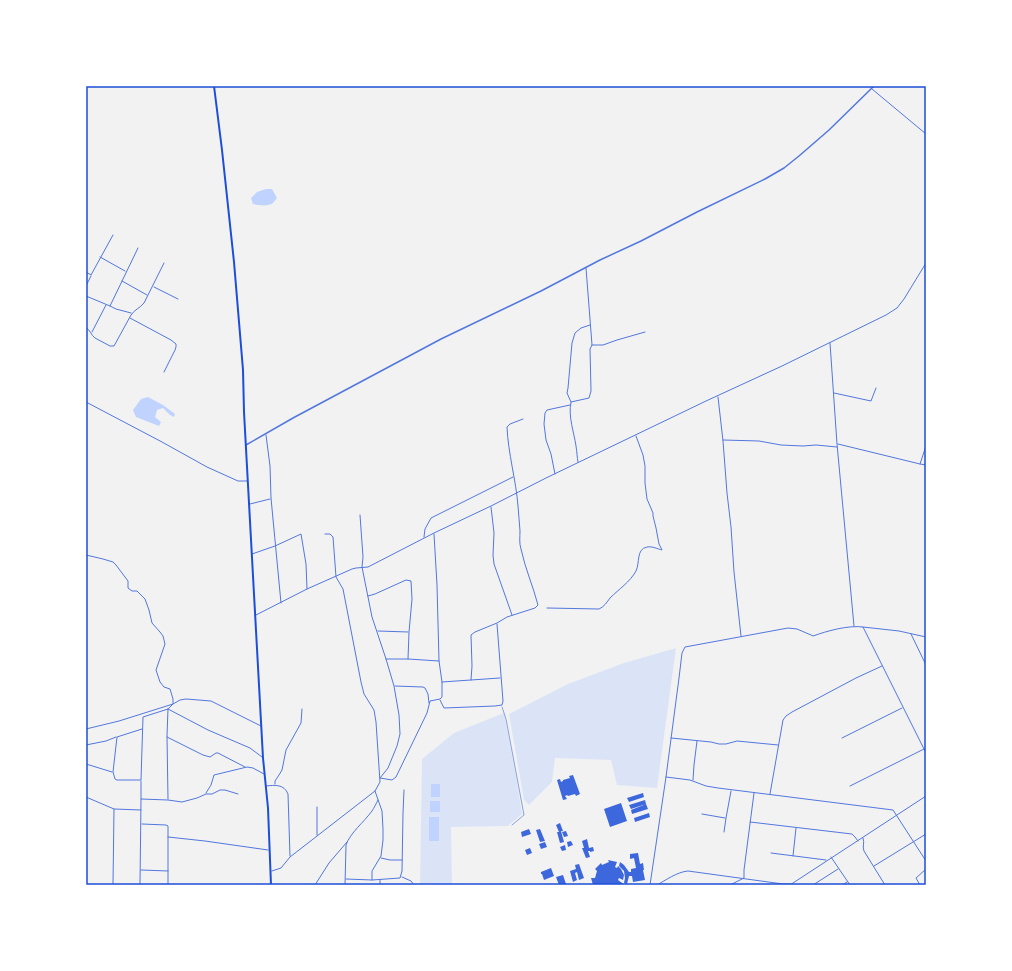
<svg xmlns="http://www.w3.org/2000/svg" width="1012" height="971" font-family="'Titillium Web',sans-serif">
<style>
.green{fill:#dbe4f7}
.water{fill:#bfd3fe}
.building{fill:#3d67dc}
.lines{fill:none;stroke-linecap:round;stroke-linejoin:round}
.path{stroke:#1d4ed8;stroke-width:0.5}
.minor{stroke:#5277de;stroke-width:1}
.tertiary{stroke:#5277de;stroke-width:1.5}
.trunk{stroke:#1d4ed8;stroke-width:2}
.neatline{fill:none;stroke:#1d4ed8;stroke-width:1.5}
</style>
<rect width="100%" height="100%" fill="#f2f2f2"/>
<path class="green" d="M676 648 657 788 617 785 611 760 555 758 552 782 529 805 524 800 509 714 568 684 624 663Z
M504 713 515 771 522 814 508 826 451 827 452 885H420L422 759 454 733Z"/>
<path class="water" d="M266 189H272L277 198C277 198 273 203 273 203 267 207 259 205 253 204L251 198 257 192Z
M148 397 163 405 175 414 174 417 170 415 163 408 157 410 155 417 161 422 159 426 136 417 133 410 141 399Z
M431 784H440V797H431Z
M430 801H440V812H430Z
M429 817H439V841H429Z"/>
<path class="building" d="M573 775 580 794 576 796 575 794 568 796 567 795 565 796 567 799 563 800 557 780 560 779 561 782 563 781V780L570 778 569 776Z
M643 793 644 797 629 802 627 798Z
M645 800 646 804 631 809 629 805Z
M621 803 627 821 610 827 604 809Z
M646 804 648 809 632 814 631 810Z
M649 813 650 817 635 822 634 818Z
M560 823 563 831H561L564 842 560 843 557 832H559L556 825Z
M529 829 531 834 522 837 521 832Z
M540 829 545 841 540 842 536 830Z
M566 831 568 836 564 837 562 832Z
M587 839 589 848 593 847 594 851 590 852V851H588L590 857 586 858 582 848H584L582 841Z
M571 841 573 845 568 847 567 842Z
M545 842 547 847 541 849 539 844Z
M565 845 566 850 562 851 560 847Z
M530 848 532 853 527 855 525 850Z
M638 853 640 864 643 863 644 870H643L645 880 633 882 632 876H629L627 884 624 883 625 878 624 871 619 866 620 862 624 865 629 872H631V869L636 868 634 858 630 859V854Z
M608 860 617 862 615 867 617 868 618 866 621 869 624 875 623 880 619 878 618 880 625 885H598L597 884 593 885 591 878H595L597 871 595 869 601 863 602 865 609 862Z
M579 864 584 878 579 880 577 872 575 873 577 880 573 882 570 871 576 869 575 865Z
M551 868 554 876 544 880 542 874H541V872Z
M563 875 566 884 559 885 556 877Z"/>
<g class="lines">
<path class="path" d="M502 707 506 719 524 815 512 825"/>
<path class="minor" d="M872 89 926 134
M100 257 125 271
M86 272 91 275 113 235
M122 281 147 295
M86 286 91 276
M154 287 178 299
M86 296 110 306 116 309 131 313
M110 306 138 248
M130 318 171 340 176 344V347L175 350 164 372
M86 327C90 330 91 335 95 338L110 346H114L131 315C134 310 140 308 144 303L164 263
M92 332 106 305
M830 343 837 444 854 626
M592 345H603L617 340 645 332
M834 393 871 401 876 388
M718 397 723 441 727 493 731 527 734 572 741 636
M86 402 162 442 207 467 238 481H247
M571 402 567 393 568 388 572 343 575 333 581 328 590 325
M266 435 270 466 271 498 281 603
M723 440 759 441 781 445 803 446 816 445 837 447
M838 444 920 464 926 465
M578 462C577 457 577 452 576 446 574 432 568 417 571 402L589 398 591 391 590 349 592 345 586 268
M920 464 926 446
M555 474 551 454 546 440 544 424 545 413 547 410 570 405
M250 504 270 499
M491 507 494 533 493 555 494 564 512 615
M360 515 363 557 362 567 372 617 386 659 394 686 399 715 400 734 397 746 388 768 380 778 392 780 396 777 427 713 430 701 440 699 442 697V682L439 661 437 585 434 534
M424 537 425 529 431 518 513 477
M252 554 275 546 301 534 306 564 307 589
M86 555 103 559 113 562 116 565 128 581V588L132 591H137L145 599 149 610 152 623 160 632 163 636 165 644 156 670 160 682 164 687 170 689 173 699V704L119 721 86 729
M368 596 375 594 406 580 411 581 412 599 409 632 408 659
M547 608 599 609C604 607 607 602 610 598 619 589 630 582 636 571 640 563 636 549 647 547 652 546 658 549 662 550L659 544 656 528 653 516V513L647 499 645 483V466L643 455 636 436
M256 615 307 589 352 569 356 568 368 567 434 533 491 506 546 478 706 401 782 366 886 315 897 308 904 299 926 263
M863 627 899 631 926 637
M378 631 408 632
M911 634 926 665
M386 659H408L439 661
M471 680 472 666 471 635 475 632 497 623 507 617 535 608 538 605C533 586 525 568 521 549 519 543 520 537 520 531 519 523 519 514 518 506 516 480 508 453 507 427L510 424 523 419
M442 682 500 678
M395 686 423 687 425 688 428 694 429 703
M440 700 444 708 495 706 502 705 503 701 497 624
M168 709 208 730 250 748 262 757
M142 729 117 737 113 772 115 779 117 780H141L143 717 168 709 173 704 180 700 186 699 211 701 261 726
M167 737 203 755 210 757 216 753H218L245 767
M671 738 711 742 719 744H726L737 741 778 745
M842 738 902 708
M86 745 106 741 116 737
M86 764 112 772
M666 777 690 780 706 786 718 788 893 810 926 861
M693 780 694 765 697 741
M141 781V799
M275 784V781L279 775 282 770 286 750 301 723 302 709
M266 786C275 785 284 784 288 794L290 856
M850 786 924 749
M206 793 211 785 214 775 247 767 253 768 264 774
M770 794 783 720 786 716 792 712 856 678 882 666
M86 797 114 809 141 810
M168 799 167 736 168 709
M317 807V835
M86 814V798
M702 814 725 818
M750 822 852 834 855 837 858 841
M142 824 166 825 168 826V885
M724 832 726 818 731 791
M168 837 205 841 268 850
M863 838C865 843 862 847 864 851L885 885
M771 853 826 860
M793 856 796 828
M831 857 850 885
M381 858 390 860H402
M874 866 926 834
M141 870 168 871
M272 871 281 868 290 857 375 791 380 782 376 722 374 710 364 694 361 682 343 589 336 577 333 537 330 534H325
M402 877 411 881 414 885
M346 879 372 880 400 878 402 871 403 813 404 790
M372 880V871L381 856 383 840V829L382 811 375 791
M113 885 114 809
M140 885 141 799 168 800 182 802 197 798 206 794H212L220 790H225L238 794
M315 885 329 863 347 842
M345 885 346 845C350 833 364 822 372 811 374 808 376 804 378 800
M380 885V880
M650 885 666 777 679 678 682 653 685 647 788 628 797 629 811 635 813 636C827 631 848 625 863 627L926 753
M657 885C666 880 677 872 688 871L783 884H791
M730 885 744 878V870L754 793
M790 885 926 796
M813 885 838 869
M842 885 847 882
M920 885 916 878 926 869"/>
<path class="tertiary" d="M246 445 293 418 441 339 541 291 600 260 641 241 697 212 765 179 784 168 799 156 829 130 874 86"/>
<path class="trunk" d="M214 86 222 150 234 262 243 370 244 412 263 758 268 808 271 885"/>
</g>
<rect width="1012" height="971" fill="none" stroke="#ffffff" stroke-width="174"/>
<rect x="87" y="87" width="838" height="797" class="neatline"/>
</svg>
